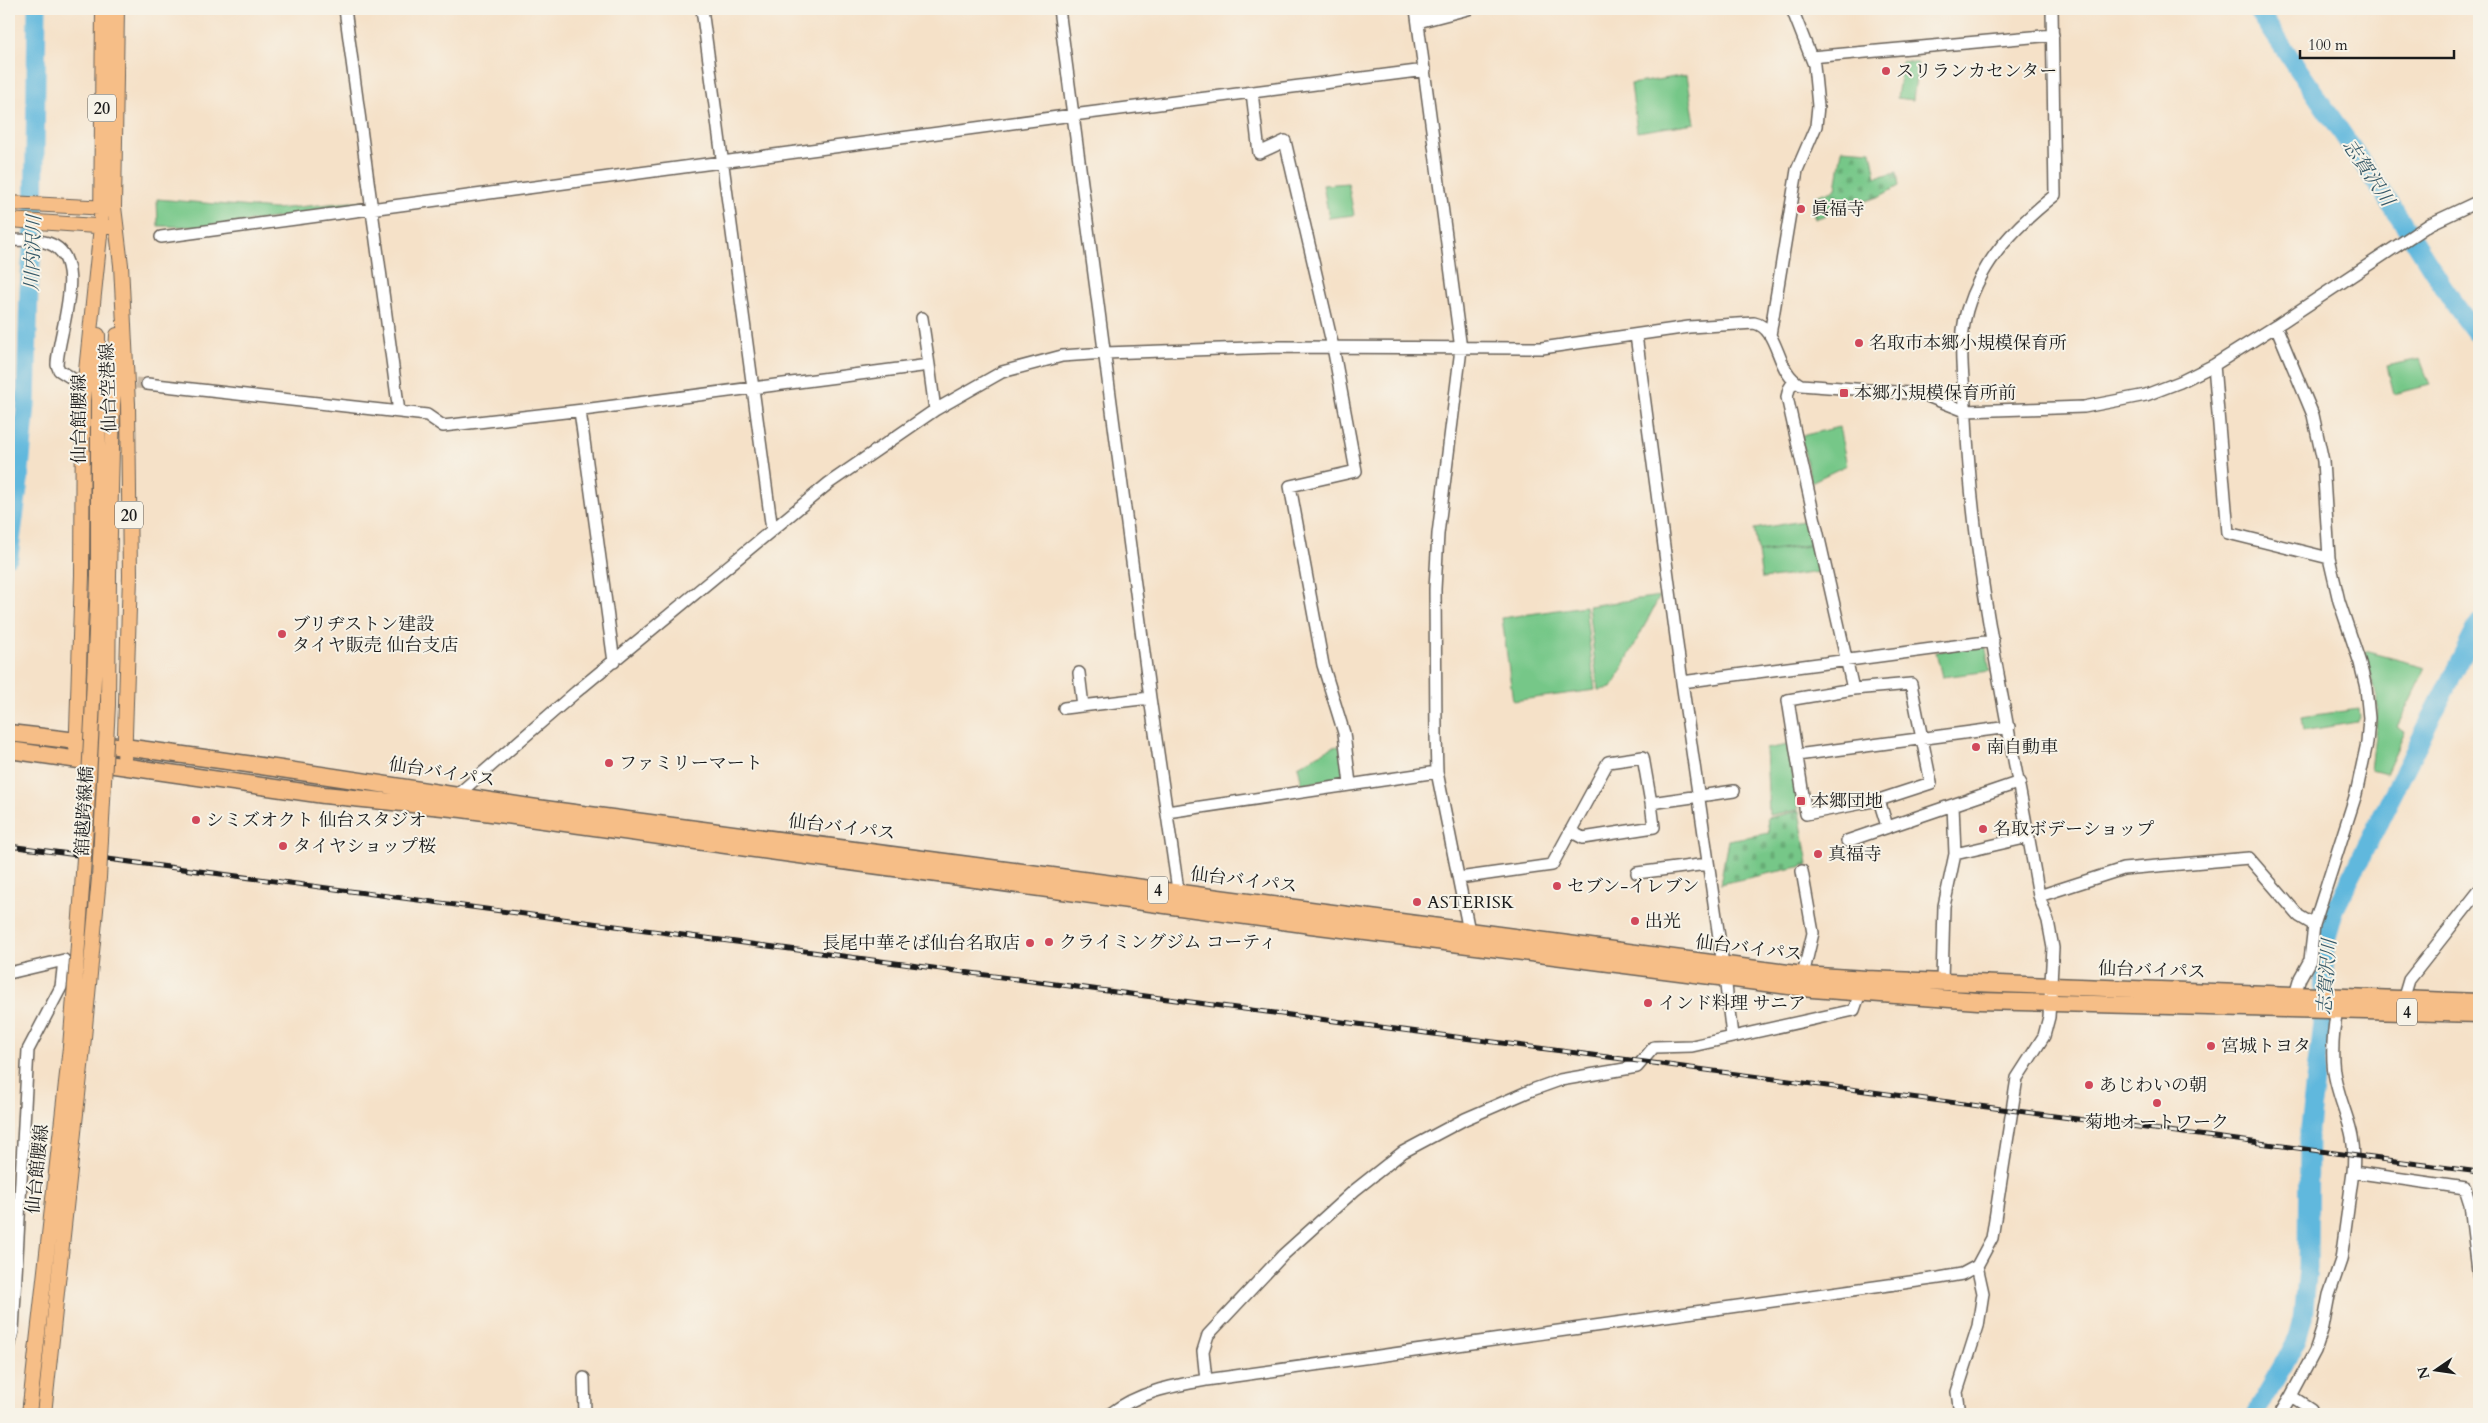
<svg xmlns="http://www.w3.org/2000/svg" width="2488" height="1423" font-family="Cardo,'Noto Serif JP',serif">
<style>
.green{fill:#76c788;stroke:#497252}
.cemetery{fill:url(#cemetery-stones);stroke:#497252}
.lines{fill:none;stroke-linecap:round;stroke-linejoin:round}
.river{stroke:#60b8dd;stroke-width:19}
.minor-tunnel{stroke:#cabaa6;stroke-width:11;stroke-dasharray:11 5.5;stroke-linecap:butt}
.minor-casing{stroke:#686158;stroke-width:14}
.major-casing{stroke:#686158;stroke-width:16}
.highway-casing{stroke:#686158;stroke-width:19}
.minor{stroke:#fff;stroke-width:11}
.major{stroke:#f6be87;stroke-width:14}
.highway{stroke:#f6be87;stroke-width:16}
.rail-casing{stroke:#1c1c1c;stroke-width:5}
.rail{stroke:#f7f3e8;stroke-width:3;stroke-dasharray:9;stroke-linecap:butt}
.major-bridge-casing{stroke:#686158;stroke-width:16;stroke-linecap:butt}
.major-bridge{stroke:#f6be87;stroke-width:14}
.poi-dot{fill:#d1495b;stroke:#f7f3e8;stroke-width:2}
.labels{text-anchor:middle;stroke-width:4;stroke-linejoin:round;paint-order:stroke}
.shield{fill:#f7f3e8;stroke:#5e5c59;stroke-width:1}
.shield-label{font-size:16px;font-weight:bold;fill:#1c1c1c}
.poi-label{font-size:18px;fill:#1c1c1c;stroke:#f7f3e8;text-anchor:start}
.street-label{font-size:18px;fill:#1c1c1c;stroke:#f7f3e8}
.water-label{font-size:19px;font-style:italic;fill:#375a69;stroke:#f7f3e8}
</style>
<defs>
<pattern id="cemetery-stones" width="16" height="16" patternUnits="userSpaceOnUse" patternTransform="scale(1.25)"><rect width="16" height="16" fill="#76c788"/><path d="M2 7V4a2 2 0 0 1 4 0v3zM10 15v-3a2 2 0 0 1 4 0v3z" fill="#66aa75"/></pattern>
</defs>
<rect width="100%" height="100%" fill="#f7f3e8"/>
<filter id="ink" filterUnits="userSpaceOnUse"><feTurbulence type="fractalNoise" baseFrequency=".02" numOctaves="2"/><feDisplacementMap in="SourceGraphic" scale="10" xChannelSelector="R" yChannelSelector="G"/><feConvolveMatrix kernelMatrix="1 2 1 2 8 2 1 2 1" color-interpolation-filters="sRGB"/></filter>
<filter id="wash" filterUnits="userSpaceOnUse"><feTurbulence type="fractalNoise" baseFrequency=".0096" numOctaves="4" result="noise"/><feDisplacementMap in="SourceGraphic" scale="20" xChannelSelector="R" yChannelSelector="G"/><feGaussianBlur stdDeviation="1.12" result="paint"/><feColorMatrix in="noise" values="0 0 0 0 0 0 0 0 0 0 0 0 0 0 0 0 0 1.4 0 .05"/><feComposite in="paint" operator="in"/></filter>
<g filter="url(#wash)">
<rect width="100%" height="100%" fill="#f5e1c8"/>
<path class="green" d="M1902 61 1918 63 1913 100 1897 98Z
M1687 75 1695 123 1637 132 1631 84Z
M1348 183 1354 215 1329 218 1323 185Z
M157 199 275 209 363 201 364 206 208 227 158 226Z
M2420 359 2430 385 2394 394 2387 366Z
M1839 427 1847 465 1811 482 1801 436Z
M1809 520 1815 544 1758 552 1754 529Z
M1815 545 1821 572 1762 579 1758 553Z
M1660 596 1612 688 1598 690 1588 606Z
M1585 606 1595 690 1513 701 1502 618Z
M1985 644 1990 671 1942 677 1936 652Z
M2365 651 2426 667 2397 727 2405 732 2386 774 2371 770 2378 707Z
M2359 709 2360 717 2357 722 2303 731 2301 717Z
M1788 745 1798 810 1769 815 1766 749Z
M1339 746 1346 773 1343 778 1302 784 1298 766 1332 747Z"/>
<path class="cemetery" d="M1842 149 1871 151 1876 177 1897 172 1899 186 1880 196 1815 219 1813 213 1818 212 1816 196 1836 189Z
M1799 811 1808 865 1720 884 1728 840 1769 833 1767 818Z"/>
<g class="lines">
<path class="river" d="M2257 9 2400 218 2453 302 2479 337
M9 556 19 481 26 405 29 289 34 226 37 9
M2255 1414 2284 1364 2298 1337 2303 1319 2308 1267 2309 1128 2322 1024 2325 945 2334 911 2479 623"/>
</g>
</g>
<g filter="url(#ink)">
<g class="lines">
<path class="minor-tunnel" d="M70 377 147 384"/>
<defs>
<path id="minor" d="M345 9 399 412
M702 9 772 530
M1059 9 1150 698 1177 883V899
M1416 9 1461 349 1438 534 1435 589 1436 736 1437 772 1469 931
M1418 22 1468 9
M1811 57 2053 35
M1252 92 1259 153 1285 141 1333 347 1356 471 1290 486 1323 665 1344 733 1350 784
M161 237 1073 115 1425 70
M9 240C21 241 36 239 48 243 91 257 57 335 57 365L59 370 70 377
M922 318 929 365
M2276 326 2313 415 2323 461 2329 558 2339 601 2360 663 2366 688 2369 718 2367 743 2356 794 2314 925 2310 960 2300 978 2295 995
M1636 335 1682 682 1723 965
M1770 335 1797 170 1816 126 1818 106 1814 65 1792 9
M2214 365 2228 533 2329 558
M1794 381 1789 389 1787 397 1853 689
M147 384 427 415 443 426 583 410 929 365 935 410
M580 411 614 662
M1079 673 1083 706
M1682 682 1993 641
M1911 684 1931 783 1879 800 1806 814 1788 700 1853 689Z
M1064 708 1150 698
M1797 755 2009 727
M456 796 576 692 829 483 935 410 1002 372 1062 356 1105 353 1280 347 1542 348 1689 327 1754 323C1780 328 1775 373 1801 385L1922 394 1965 411 2084 407 2146 395 2180 382 2214 365 2276 326 2430 224 2479 201
M1879 800 1887 826
M1167 812 1437 772
M1570 831 1583 838 1654 827 1651 803
M1847 841 2020 782
M1955 854 2029 837
M1802 871 1813 933 1803 975
M1637 873 1707 864
M1459 878 1552 865 1608 762 1643 757 1651 803 1734 791
M2039 896 2123 869 2249 858 2299 916 2314 925
M9 973 64 960 61 987 28 1050 13 1331 9 1347
M1725 977 1732 1036
M1942 982 1944 906 1955 854 1953 805
M2403 1000 2409 980 2479 891
M2337 1009C2333 1032 2330 1059 2336 1082 2345 1119 2357 1131 2353 1172
M584 1378 585 1414
M1206 1380 1203 1351 1208 1335 1283 1255 1355 1190 1403 1152 1465 1119 1532 1090 1560 1080 1637 1067 1654 1047 1692 1046 1854 1010 1860 993
M2291 1396 2315 1351 2323 1327 2329 1295 2341 1260 2353 1172 2465 1188 2470 1204 2479 1279
M1110 1414C1139 1392 1171 1386 1206 1380L1939 1278 1962 1274 1977 1266 1992 1238 2017 1078 2044 1036 2049 1017 2053 948 2048 921 2039 896C2012 737 1973 579 1966 418 1964 383 1957 345 1967 310 1982 260 2016 226 2055 195L2052 9
M1960 1414 1957 1392 1978 1326 1983 1293 1977 1266
M2280 1414 2291 1396 2311 1409V1414"/>
<path id="major" d="M117 9 114 207 121 265 128 404 130 576 124 766
M9 203 109 208
M9 220 110 227
M98 575V335
M109 575 113 405 117 335
M76 760 82 575 83 400 101 226 103 9
M29 1414 70 1047
M44 1414 83 1048"/>
<path id="highway" d="M9 733C188 753 366 782 544 809L1803 975 1866 979 2479 1002
M9 750 324 795 462 809 1311 925 1812 989 1978 1001 2479 1014"/>
</defs>
<use href="#minor" class="minor-casing"/>
<use href="#major" class="major-casing"/>
<use href="#highway" class="highway-casing"/>
<use href="#minor" class="minor"/>
<use href="#major" class="major"/>
<use href="#highway" class="highway"/>
<defs>
<path id="rail" d="M9 846 2479 1172"/>
</defs>
<use href="#rail" class="rail-casing"/>
<use href="#rail" class="rail"/>
<defs>
<path id="major-bridge" d="M70 1047C83 890 93 733 98 575
M83 1048 99 878 108 705 109 575"/>
</defs>
<use href="#major-bridge" class="major-bridge-casing"/>
<use href="#major-bridge" class="major-bridge"/>
</g>
</g>
<g class="poi-dot">
<circle cx="1886" cy="71" r="5"/>
<circle cx="1801" cy="209" r="5"/>
<circle cx="1859" cy="343" r="5"/>
<rect x="1839" y="388" width="10" height="10" rx="2.5"/>
<circle cx="282" cy="634" r="5"/>
<circle cx="1976" cy="747" r="5"/>
<circle cx="609" cy="763" r="5"/>
<rect x="1796" y="796" width="10" height="10" rx="2.5"/>
<circle cx="196" cy="820" r="5"/>
<circle cx="1983" cy="829" r="5"/>
<circle cx="283" cy="846" r="5"/>
<circle cx="1818" cy="854" r="5"/>
<circle cx="1557" cy="886" r="5"/>
<circle cx="1417" cy="902" r="5"/>
<circle cx="1635" cy="921" r="5"/>
<circle cx="1049" cy="942" r="5"/>
<circle cx="1030" cy="943" r="5"/>
<circle cx="1648" cy="1003" r="5"/>
<circle cx="2211" cy="1046" r="5"/>
<circle cx="2089" cy="1085" r="5"/>
<circle cx="2157" cy="1103" r="5"/>
</g>
<g class="labels">
<g class="shield">
<rect x="88" y="94.5" width="28" height="27" rx="4"/>
<rect x="115" y="501.5" width="28" height="27" rx="4"/>
<rect x="1148" y="876.5" width="20" height="27" rx="4"/>
<rect x="2397" y="998.5" width="20" height="27" rx="4"/>
</g>
<g class="shield-label">
<text x="102" y="114">20</text>
<text x="129" y="521">20</text>
<text x="1158" y="896">4</text>
<text x="2407" y="1018">4</text>
</g>
<g class="poi-label">
<text x="1896" y="77">スリランカセンター</text>
<text x="1811" y="215">眞福寺</text>
<text x="1869" y="349">名取市本郷小規模保育所</text>
<text x="1854" y="399">本郷小規模保育所前</text>
<text x="292" y="630">ブリヂストン建設<tspan x="292" dy="21">タイヤ販売 仙台支店</tspan></text>
<text x="1986" y="753">南自動車</text>
<text x="619" y="769">ファミリーマート</text>
<text x="1811" y="807">本郷団地</text>
<text x="206" y="826">シミズオクト 仙台スタジオ</text>
<text x="1993" y="835">名取ボデーショップ</text>
<text x="293" y="852">タイヤショップ桜</text>
<text x="1828" y="860">真福寺</text>
<text x="1567" y="892">セブン-イレブン</text>
<text x="1427" y="908">ASTERISK</text>
<text x="1645" y="927">出光</text>
<text x="1059" y="948">クライミングジム コーティ</text>
<text x="1020" y="949" text-anchor="end">長尾中華そば仙台名取店</text>
<text x="1658" y="1009">インド料理 サニア</text>
<text x="2221" y="1052">宮城トヨタ</text>
<text x="2099" y="1091">あじわいの朝</text>
<text x="2157" y="1128" text-anchor="middle">菊地オートワーク</text>
</g>
<g class="street-label">
<text transform="translate(108 388) rotate(-92)" y="6">仙台空港線</text>
<text transform="translate(79 419) rotate(-90)" y="6">仙台館腰線</text>
<text transform="translate(442 772) rotate(9)" y="6">仙台バイパス</text>
<text transform="translate(84 811) rotate(-87)" y="6">舘越跨線橋</text>
<text transform="translate(842 827) rotate(7)" y="6">仙台バイパス</text>
<text transform="translate(1244 880) rotate(7)" y="6">仙台バイパス</text>
<text transform="translate(1749 948) rotate(7)" y="6">仙台バイパス</text>
<text transform="translate(2152 970) rotate(2)" y="6">仙台バイパス</text>
<text transform="translate(37 1169) rotate(-84)" y="6">仙台館腰線</text>
</g>
<g class="water-label">
<text transform="translate(2369 172) rotate(56)" y="7">志賀沢川</text>
<text transform="translate(32 253) rotate(-88)" y="7">川内沢川</text>
<text transform="translate(2326 977) rotate(-86)" y="7">志賀沢川</text>
</g>
</g>
<rect width="2488" height="1423" fill="none" stroke="#f7f3e8" stroke-width="30"/>
<g transform="translate(2436 1370) rotate(257)" stroke="#f7f3e8" stroke-width="4" paint-order="stroke">
<path d="M0-4L9 19L0 12L-9 19Z" fill="#1c1c1c"/>
<text y="-8" font-size="14" font-weight="bold" text-anchor="middle" fill="#1c1c1c">N</text>
</g>
<path d="M2300 50v8h154v-8" fill="none" stroke="#1c1c1c" stroke-width="2.5"/>
<text x="2308" y="50" font-size="15" fill="#1c1c1c" stroke="#f7f3e8" stroke-width="4" paint-order="stroke">100 m</text>
</svg>
